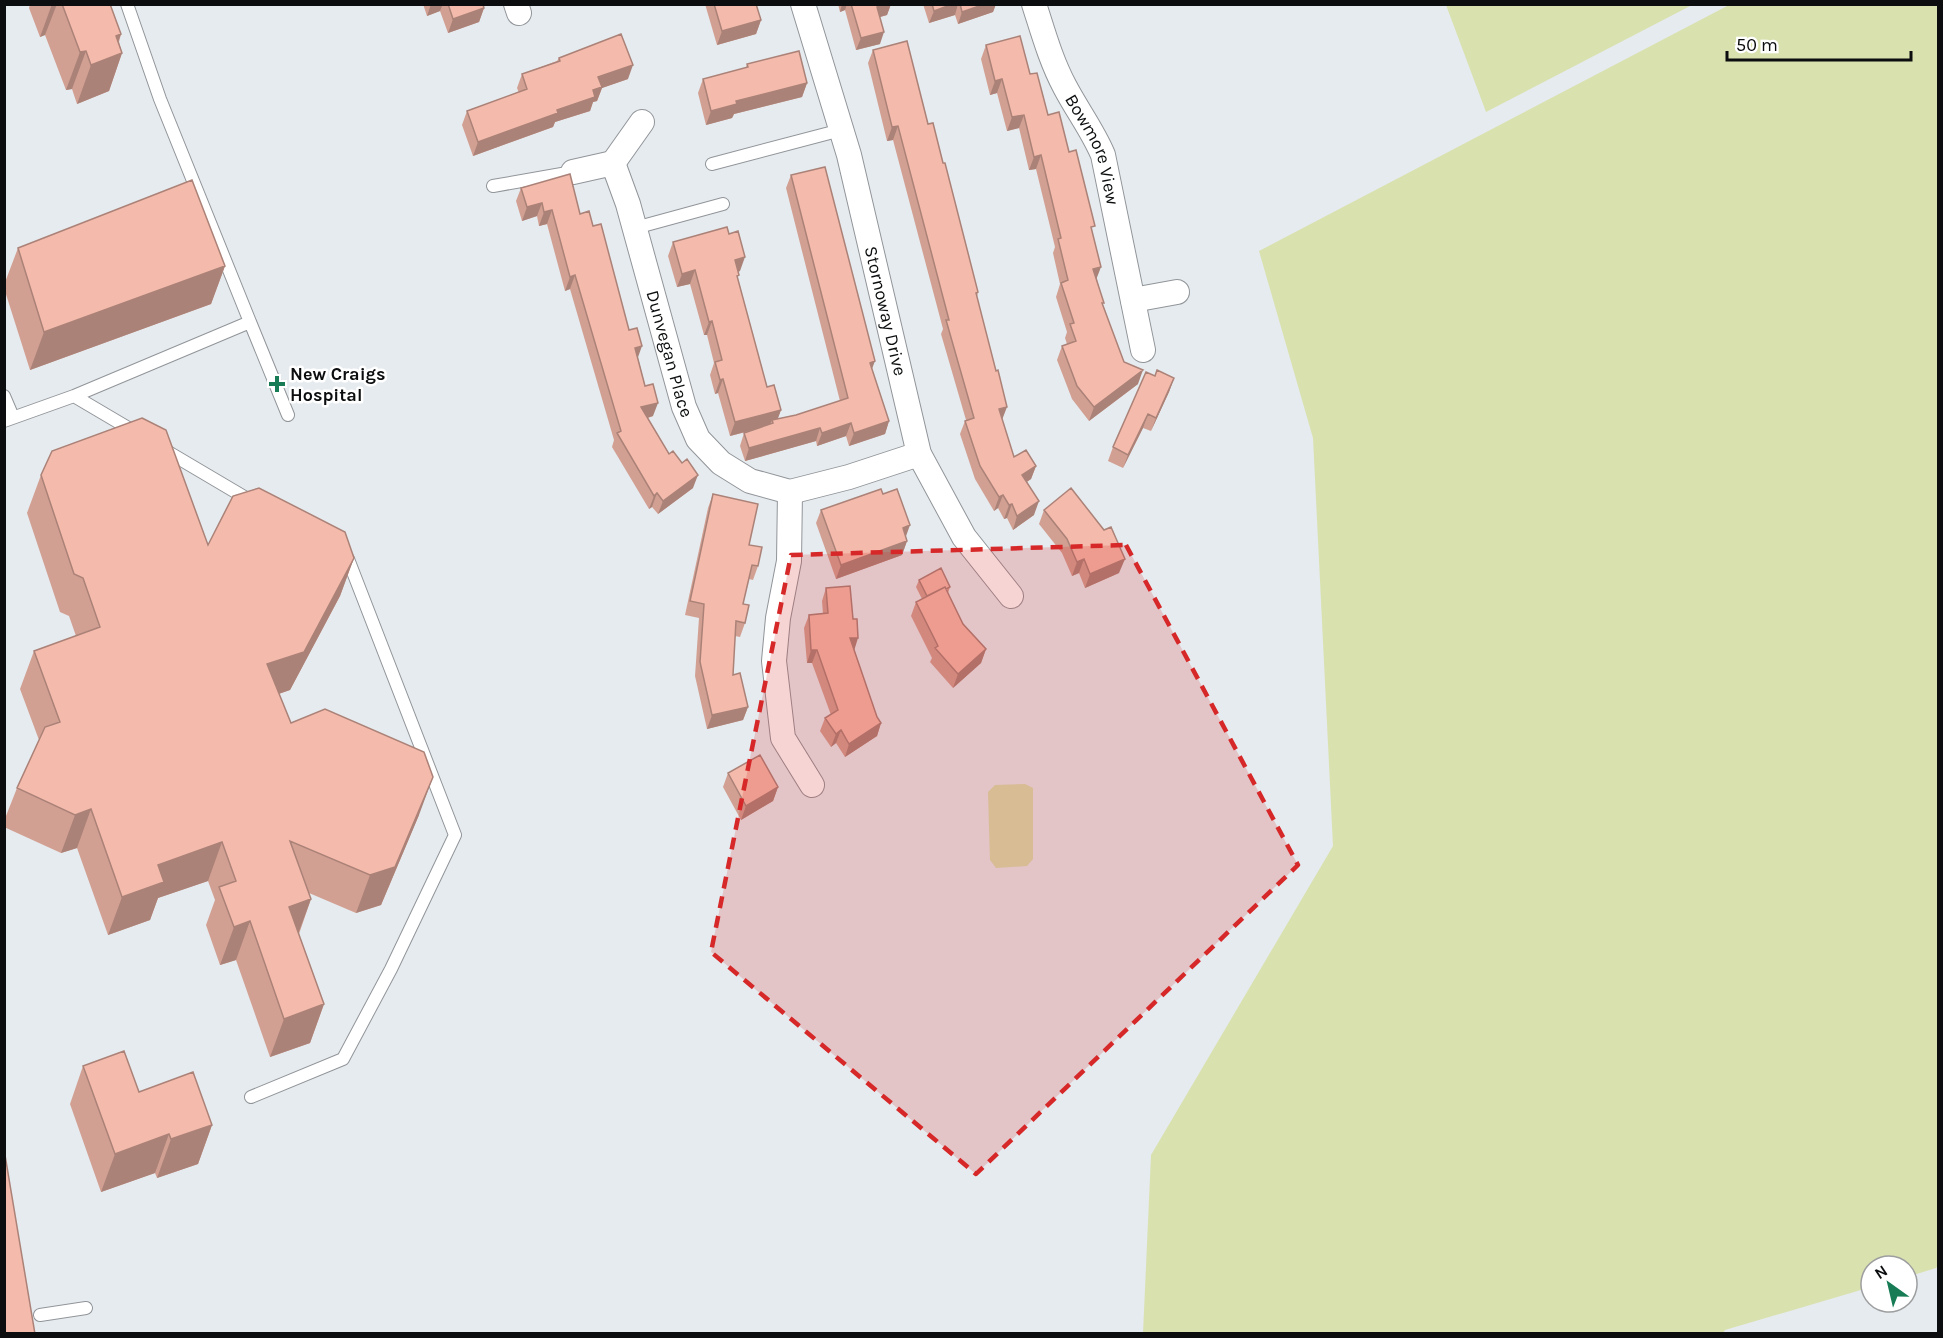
<svg xmlns="http://www.w3.org/2000/svg" width="1943" height="1338" font-family="Karla,sans-serif">
<style>
.green{fill:#d9e1af}
.lines{fill:none;stroke-linecap:round;stroke-linejoin:round}
.lane-casing{stroke:#919599;stroke-width:14}
.street-casing{stroke:#919599;stroke-width:26}
.lane{stroke:#fff;stroke-width:12}
.street{stroke:#fff;stroke-width:24}
.wall{fill:#d2a093}
.shaded-wall{fill:#ab8278}
.building{fill:#f4baab;stroke:#ab8278;stroke-width:1.5}
.marked{fill:#d62828;fill-opacity:0.2;stroke:#d62828;stroke-width:4.5;stroke-dasharray:12 8;stroke-linejoin:round}
.poi-dot{fill:#177c55;stroke:#fff;stroke-width:2}
.labels{text-anchor:middle;stroke-width:5;stroke-linejoin:round;paint-order:stroke}
.street-label{font-size:18px;fill:#0b0d0e;stroke:#fff}
.poi-label{font-size:18px;font-weight:bold;fill:#0b0d0e;stroke:#fff;text-anchor:start}
</style>
<rect width="100%" height="100%" fill="#e6ebef"/>
<path class="green" d="M1446 5V4L1692 5 1486 112Z
M1729 5H1938V1266L1936 1268 1907 1277V1266H1871V1287L1725 1330 1723 1333H1143L1151 1155 1333 846 1313 438 1259 251Z
M1025 784 1033 788V859L1027 866 996 868 990 860 988 792 995 785Z"/>
<g class="lines">
<defs>
<path id="lane" d="M712 164 841 130
M493 186 573 172
M635 228 723 204
M250 322 288 415
M4 396 13 417
M74 396 135 432
M4 421 74 396 250 322 160 99 127 4
M163 449 251 501
M251 1097 343 1059 391 969 455 835 348 559 341 555
M40 1315 86 1308"/>
<g id="street">
<path d="M516 4 519 13"/>
<path id="s1" d="M803 4 849 155 919 454 964 537 1011 596"/>
<path id="s2" d="M1034 4C1043 32 1051 61 1065 87 1077 110 1093 131 1103 155L1143 350"/>
<path d="M613 163 642 122"/>
<path id="s3" d="M573 172 613 163 628 204 684 407 698 439 721 463 750 481 790 492 849 477 919 454"/>
<path d="M1133 300 1177 292"/>
<path d="M790 492 789 561 778 618 774 661 783 738 812 785"/>
</g>
</defs>
<use href="#lane" class="lane-casing"/>
<use href="#street" class="street-casing"/>
<use href="#lane" class="lane"/>
<use href="#street" class="street"/>
</g>
<path class="wall" d="M30 4H110L121 34 119 42 122 53 109 91 77 104 72 89 66 90 45 35 40 37 29 8Z
M423 4H483L484 8 479 22 448 33 440 11 427 16Z
M705 4H756L761 20 756 34 717 45Z
M838 4H891L887 15 880 17V44L856 50 845 10 840 12Z
M923 4H996L993 12 958 24 955 15 929 23Z
M986 45 1030 74 1048 115 1069 152 1092 233 1097 279 1103 305 1124 362 1138 384 1089 421 1072 399 1057 360 1062 346 1067 344 1065 338 1067 332 1056 297 1060 284 1053 253 1055 247 1036 169 1029 170 1019 128 1007 131 997 93 990 95 981 59Z
M873 50 928 124 943 163 978 292 977 297 1002 420 1014 457 1036 466 1031 479 1027 482 1034 515 1013 530 1007 518 1004 519 998 508 994 511 975 479 960 434 965 421 966 420 941 334 943 329 893 140 887 141 868 63Z
M559 58 628 79 602 88 597 101 593 102 590 111 555 122 553 127 473 156 462 125 467 111 519 93 517 88 522 74 557 61Z
M747 64 807 83 802 97 734 114 732 118 706 125 698 93 703 79 746 68Z
M791 175 872 369 889 421 885 434 849 446 846 436 817 446 816 441 745 461 740 446 744 433 750 431 730 436 718 393 715 394 710 375 714 363 707 335H704L690 284 677 287 668 256 673 242 740 271 738 272V279L767 387 781 410 777 419 796 415 840 401 786 188Z
M521 188 580 214 593 226 629 330 638 358 653 416 648 418 669 454 693 488 658 514 652 507 649 509 612 447 614 440 570 289 565 291 547 224 539 226 537 216 522 221 516 201Z
M18 248 225 266 211 304 30 370 4 288V285Z
M1155 376 1174 378 1169 392 1151 431 1143 428 1123 468 1108 461 1113 447Z
M41 475 208 545 354 558 340 596 290 690 279 694 291 723 419 815 381 905 356 913 309 893 311 899 299 934 324 1004 310 1043 270 1057 236 960 220 965 206 925 215 900 208 881 158 898 150 920 108 935 77 848 61 853 4 827V821L17 788 39 740 20 689 34 651 76 636 69 616 60 612 27 513Z
M713 494 749 545 758 566 753 580 749 579 743 604 745 623 740 637 735 636 733 675 748 707 743 720 707 729 695 676 699 618 685 615 708 508Z
M883 494 907 541 902 555 836 579 816 523 821 510Z
M1044 510 1119 573 1085 588 1079 573 1072 576 1062 553 1039 524Z
M919 580 950 587 948 593 963 624 986 649 981 663 953 688 930 662 932 658 911 616 916 602 922 599 916 587Z
M826 588 854 649 877 717 881 723 877 736 845 757 836 743 831 747 820 731 825 718 831 715 812 663H807L804 628 809 615 823 614 822 601Z
M728 773 778 787 773 801 741 820 723 787Z
M83 1066 212 1125 198 1164 157 1178 155 1173 101 1192 70 1104Z"/>
<path class="shaded-wall" d="M52 4H57L45 35 40 37Z
M431 4H443L440 11 427 16Z
M842 4H847L845 10 840 12Z
M886 4H891L887 15 873 19 877 7Z
M953 4H958L955 15 929 23 934 11Z
M985 4H996L993 12 958 24 962 12Z
M484 8 479 22 448 33 453 19Z
M761 20 756 34 717 45 722 31Z
M884 32 880 44 856 50 861 38Z
M121 34 113 56 122 53 109 91 77 104 91 65 116 36Z
M86 51 72 89 66 90 80 52Z
M633 65 628 79 602 88 597 101 593 102 590 111 555 122 553 127 473 156 478 142 557 110 598 77Z
M1002 79 997 93 990 95 995 81Z
M807 83 802 97 734 114 732 118 706 125 711 111 736 101Z
M1024 115 1019 128 1007 131 1012 117Z
M898 126 893 140 887 141 892 127Z
M1041 155 1036 169 1029 170 1034 157Z
M542 203 537 216 522 221 527 207Z
M552 210 547 224 539 226 544 212Z
M745 257 740 271 730 274 735 260Z
M225 266 211 304 30 370 44 332Z
M1101 267 1096 280 1093 269Z
M695 270 690 284 677 287 682 274Z
M575 275 570 289 565 291 570 277Z
M712 321 707 335H704L709 322Z
M642 346 637 360 635 348Z
M875 361 870 374V363Z
M1143 370 1138 384 1089 421 1094 407Z
M1174 378 1169 392 1151 431 1156 418Z
M723 379 718 393 715 394 720 380Z
M658 403 653 416 636 421 641 407Z
M1007 407 1002 420 999 409Z
M781 410 776 424 773 423 772 420 770 425 730 436 735 422Z
M1148 414 1143 428 1123 468 1128 455Z
M889 421 885 434 849 446 854 433Z
M851 423 846 436 817 446 822 433Z
M820 428 816 441 745 461 749 448Z
M1036 466 1031 479 1017 488 1022 475Z
M698 475 693 488 658 514 663 501Z
M657 493 652 507 649 509 654 496Z
M1003 495 998 508 994 511 999 497Z
M1039 501 1034 515 1013 530 1017 516Z
M1012 504 1007 518 1004 519 1009 505Z
M910 525 905 539 903 528Z
M907 541 902 555 836 579 841 565Z
M354 558 340 596 290 690 254 702 267 664Z
M1084 559 1079 573 1072 576 1077 562Z
M1125 559 1119 573 1085 588 1090 574Z
M850 638H858L854 651Z
M986 649 981 663 953 688 958 674Z
M811 650H817L812 663H807Z
M748 707 743 720 707 729 712 715Z
M881 723 877 736 845 757 849 744Z
M841 730 836 743 831 747 836 734Z
M433 777 419 815 381 905 356 913 370 875Z
M778 787 773 801 741 820 746 806Z
M91 809 77 848 61 853 75 815Z
M222 842 208 881 158 898 150 920 108 935 122 897 158 865Z
M311 899 297 937 289 907Z
M250 921 236 960 220 965 234 927Z
M324 1004 310 1043 270 1057 284 1019Z
M212 1125 198 1164 157 1178 171 1139Z
M169 1134 155 1173 101 1192 115 1154Z"/>
<path class="building" d="M62 4H110L121 34 116 36 122 53 91 65 86 51 80 52Z
M448 4H483L484 8 453 19Z
M714 4H756L761 20 722 31Z
M851 4H886L877 7 884 32 861 38Z
M932 4H953L934 11Z
M960 4H985L962 12Z
M621 34 633 65 598 77 602 87 593 90 595 97 557 110 558 113 478 142 467 111 527 89 522 74 560 61 559 58Z
M1020 36 1030 74 1037 73 1048 115 1059 112 1069 152 1076 150 1095 226 1091 227 1101 267 1093 269 1104 303H1102L1124 362 1143 370 1094 407 1077 386 1062 346 1076 341 1070 324 1074 323 1061 283 1068 280 1058 239 1061 238 1041 155 1034 157 1024 115 1012 117 1002 79 995 81 986 45Z
M907 41 928 124 933 123 943 163H945L978 292 976 293 996 371 998 370 1007 407 999 409 1014 457 1026 450 1036 466 1022 475 1039 501 1017 516 1012 504 1009 505 1003 495 999 497 980 466 965 421 974 418 946 320H949L898 126 892 127 873 50Z
M799 51 807 83 736 101 737 104 711 111 703 79 748 67 747 64Z
M825 167 875 361 870 363 889 421 854 433 851 423 822 433 820 428 749 448 744 433 773 423 772 420 796 415 848 398 791 175Z
M570 174 580 214 589 211 593 226 601 224 629 330 637 328 642 346 635 348 645 386 653 384 658 403 641 407 669 454 673 451 682 463 687 459 698 475 663 501 657 493 654 496 617 433 621 431 575 275 570 277 552 210 544 212 542 203 527 207 521 188Z
M192 180 225 266 44 332 18 248Z
M727 227 729 234 738 231 745 257 735 260 739 275 737 276 767 387 774 385 781 410 735 422 723 379 720 380 715 362 722 360 712 321 709 322 695 270 682 274 673 242Z
M1157 370 1174 378 1156 418 1148 414 1128 455 1113 447 1146 372 1155 376Z
M142 418 166 430 208 545 233 496 259 488 345 532 354 558 304 652 267 664 291 723 325 709 424 752 433 777 395 867 370 875 290 841 311 899 289 907 324 1004 284 1019 250 921 234 927 219 887 236 881 222 842 158 865 164 882 122 897 91 809 75 815 17 788 45 727 60 722 34 651 100 627 83 578 74 574 41 475 52 451Z
M1071 488 1104 530 1111 527 1125 559 1090 574 1084 559 1077 562 1067 539 1044 510Z
M881 489 883 494 897 489 910 525 903 528 907 541 841 565 821 510Z
M713 494 758 504 749 545 762 547 758 566 752 565 743 604 749 605 745 623 736 621 733 675 740 673 748 707 712 715 700 662 704 604 690 601Z
M941 568 950 587 946 589 945 587 927 596 919 580Z
M850 586 853 619H857L858 638H850L877 717 881 723 849 744 841 730 836 734 825 718 838 710 817 650H811L809 615 828 613 826 588Z
M945 587 963 624 986 649 958 674 935 648 938 646 916 602Z
M760 755 778 787 746 806 728 773Z
M124 1051 139 1092 193 1072 212 1125 171 1139 169 1134 115 1154 83 1066Z
M4 1155H5L35 1334H4Z"/>
<path class="marked" d="M1126 545 1298 865 976 1174 711 952 791 555Z"/>
<path class="poi-dot" d="M274 375h6v6h6v6h-6v6h-6v-6h-6v-6h6z"/>
<g class="labels">
<g class="street-label">
<text dy="6" stroke="none"><textPath href="#s2" startOffset="158">Bowmore View</textPath></text>
<text dy="6" stroke="none"><textPath href="#s1" startOffset="318">Stornoway Drive</textPath></text>
<text dy="6" stroke="none"><textPath href="#s3" startOffset="240">Dunvegan Place</textPath></text>
</g>
<g class="poi-label">
<text x="290" y="380">New Craigs<tspan x="290" dy="21">Hospital</tspan></text>
</g>
</g>
<rect width="1943" height="1338" fill="none" stroke="#0b0d0e" stroke-width="12"/>
<g transform="translate(1889 1284) rotate(326)"><circle r="28" fill="#ffffff" stroke="#9d9e9f" stroke-width="1.5"/>
<path d="M0-4.5L10 22L0 15L-10 22Z" fill="#177c55"/>
<text y="-9" font-size="16" font-weight="bold" text-anchor="middle" fill="#0b0d0e">N</text>
</g>
<path d="M1727 51v9h184v-9" fill="none" stroke="#0b0d0e" stroke-width="3"/>
<text x="1736" y="51" font-size="18" fill="#0b0d0e" stroke="#ffffff" stroke-width="4.5" paint-order="stroke">50 m</text>
</svg>
